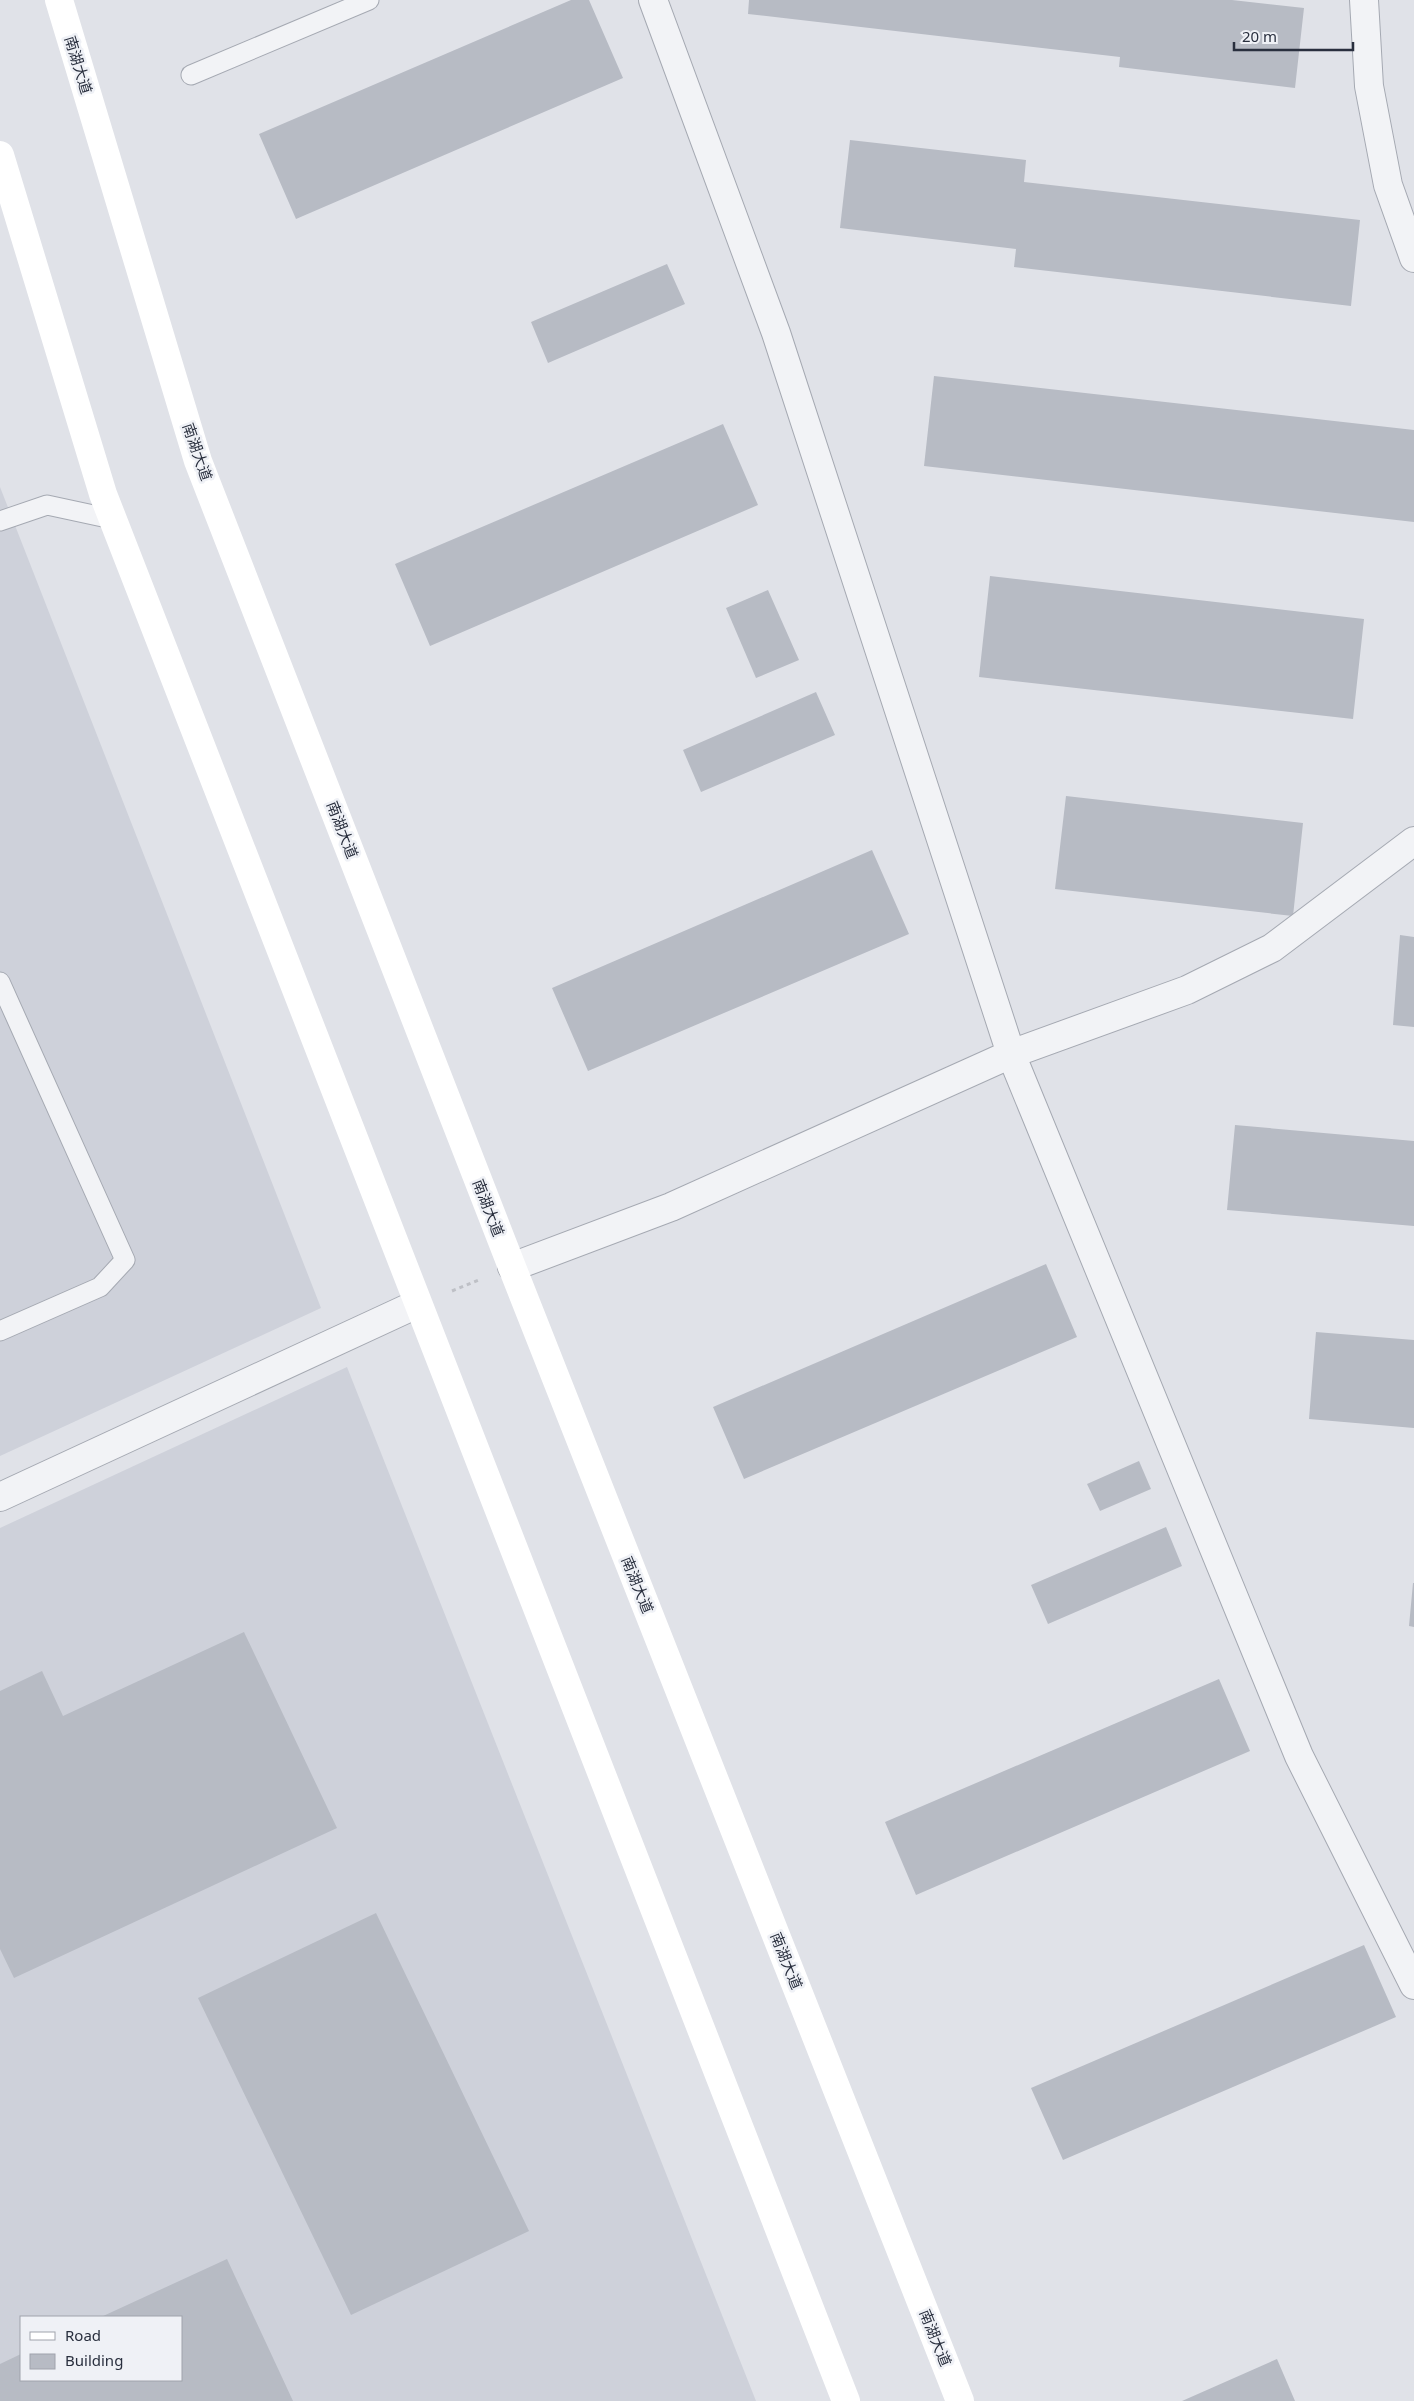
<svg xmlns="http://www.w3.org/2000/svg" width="1414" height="2401" font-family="'Noto Sans','Noto Sans SC',sans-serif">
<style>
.built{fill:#ced1da;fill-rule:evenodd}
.building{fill:#b7bbc4}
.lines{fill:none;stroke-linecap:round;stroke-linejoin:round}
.lane-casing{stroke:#a5a9b2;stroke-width:21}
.street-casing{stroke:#a5a9b2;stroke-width:30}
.path{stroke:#bec0c6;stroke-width:3;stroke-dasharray:4 4;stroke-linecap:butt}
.lane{stroke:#f2f3f6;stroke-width:19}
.street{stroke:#f2f3f6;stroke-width:28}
.secondary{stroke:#fff;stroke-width:28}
.labels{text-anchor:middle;stroke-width:5;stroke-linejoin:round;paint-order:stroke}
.street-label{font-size:15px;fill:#292f3e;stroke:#eff1f6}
</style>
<rect width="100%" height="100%" fill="#e0e2e8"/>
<path class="built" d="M0 487 321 1308 0 1456Z
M347 1367 756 2401H0V1528ZM21 2317H181V2380H21Z"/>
<path class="building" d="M571 0H589L623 78 296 219 259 134Z
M749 0H1232L1304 8 1295 88 1119 67 1120 57 748 14Z
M850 140 1026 160 1024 182 1360 220 1351 306 1014 267 1016 249 840 228Z
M667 264 685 304 548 363 531 322Z
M934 376 1414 430V522L924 466Z
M723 424 758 505 430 646 395 564Z
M990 576 1364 619 1353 719 979 677Z
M768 590 799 660 756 678 726 608Z
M816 692 835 735 701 792 683 750Z
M1066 796 1303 823 1293 916 1055 889Z
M872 850 909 934 588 1071 552 988Z
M1400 935 1414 937V1027L1393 1025Z
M1235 1125 1414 1141V1226L1227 1210Z
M1046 1264 1077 1337 744 1479 713 1407Z
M1316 1332 1414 1340V1428L1309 1419Z
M1139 1461 1151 1489 1100 1511 1087 1484Z
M1166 1527 1182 1566 1048 1624 1031 1585Z
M1413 1583H1414V1627L1409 1626Z
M244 1632 337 1828 14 1978 0 1949V1691L42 1671 63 1716Z
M1219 1679 1250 1751 916 1895 885 1822Z
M376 1913 529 2231 351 2315 198 1998Z
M1364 1945 1396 2017 1063 2160 1031 2088Z
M227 2259 293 2401H0V2364L21 2354V2380H181V2317H101Z
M1277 2359 1295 2401H1182Z"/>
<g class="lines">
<defs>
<path id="lane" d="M191 75 369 0
M0 521 47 505 112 519
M0 982 125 1260 100 1287 0 1331"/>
<path id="street" d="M653 0 776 333 1011 1054 1299 1756 1414 1985
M1364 0 1369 86 1388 185 1414 258
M512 1267 671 1207 1011 1054 1187 990 1272 948 1414 841
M0 1497 417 1304"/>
</defs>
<use href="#lane" class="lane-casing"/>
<use href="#street" class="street-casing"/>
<path class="path" d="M452 1291 481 1279"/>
<use href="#lane" class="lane"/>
<use href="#street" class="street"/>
<path class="secondary" d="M59 0 198 461 512 1267 960 2401
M0 155 103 494 846 2401"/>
</g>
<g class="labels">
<g class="street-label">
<text transform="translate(78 65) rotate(73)" y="5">南湖大道</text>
<text transform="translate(197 452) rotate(71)" y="5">南湖大道</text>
<text transform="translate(342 830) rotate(69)" y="5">南湖大道</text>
<text transform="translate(488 1208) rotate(69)" y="5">南湖大道</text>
<text transform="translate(637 1585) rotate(68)" y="5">南湖大道</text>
<text transform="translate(786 1961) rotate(68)" y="5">南湖大道</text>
<text transform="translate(935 2338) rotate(68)" y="5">南湖大道</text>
</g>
</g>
<rect x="20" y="2316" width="162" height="65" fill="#eff1f6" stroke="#a0a3ac"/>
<rect x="30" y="2332" width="25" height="8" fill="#ffffff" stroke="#a0a3ac"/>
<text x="65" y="2341" font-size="15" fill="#292f3e">Road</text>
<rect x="30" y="2354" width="25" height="15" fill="#b7bbc4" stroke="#a0a3ac"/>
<text x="65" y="2366" font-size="15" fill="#292f3e">Building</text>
<path d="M1234 42v8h119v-8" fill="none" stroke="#292f3e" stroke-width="2.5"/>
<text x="1242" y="42" font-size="15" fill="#292f3e" stroke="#eff1f6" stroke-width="4" paint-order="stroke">20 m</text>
</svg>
